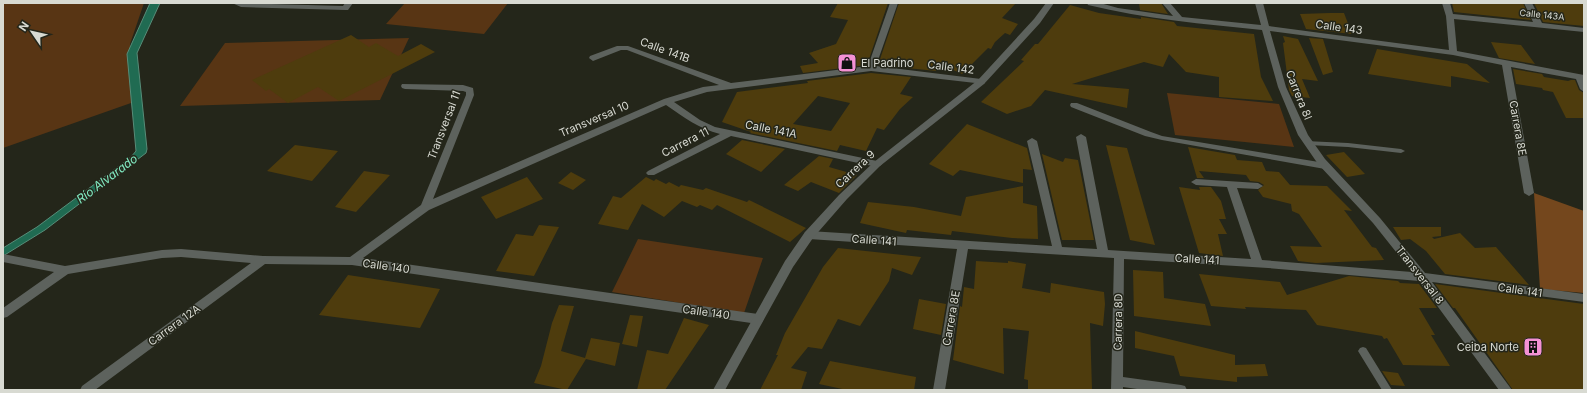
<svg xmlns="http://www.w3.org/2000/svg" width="1587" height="393" font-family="Inter,sans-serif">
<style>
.green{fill:#583514}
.forest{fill:#74471d}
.water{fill:#206b52;stroke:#578c78}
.building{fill:#4e3c0d;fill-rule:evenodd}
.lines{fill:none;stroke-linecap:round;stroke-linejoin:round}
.service{fill:#5d625d;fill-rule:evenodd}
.minor{fill:#5d625d;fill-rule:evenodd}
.tertiary{fill:#5d625d;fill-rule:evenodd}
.labels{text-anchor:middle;stroke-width:3;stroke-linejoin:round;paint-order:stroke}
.far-street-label{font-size:9px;fill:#d8dad2;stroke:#24261a}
.street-label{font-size:11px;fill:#d8dad2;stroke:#24261a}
.poi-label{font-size:11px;fill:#d8dad2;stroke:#24261a;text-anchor:start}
.water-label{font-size:12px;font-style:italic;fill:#81e9c1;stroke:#24261a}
</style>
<rect width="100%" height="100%" fill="#24261a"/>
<path class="green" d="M3 3H144L130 44 131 103 3 148Z
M405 3H508L484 34 386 24Z
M409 38 380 100 180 106 225 43Z
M1167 93 1279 104 1294 147 1175 135Z
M638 239 763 258 744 313 612 292Z"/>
<path class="forest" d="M1534 193 1584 211V293L1540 289Z"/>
<path class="water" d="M150 3H160L137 53 147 149 146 153 45 230 3 256V248L37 227 131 157 136 151 127 54Z"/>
<path class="building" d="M838 3H888L867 65 803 73 800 66 818 63 809 53 836 44 848 20 830 17Z
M899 3H1016L1002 18 1018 24 1010 35 1005 33 995 42 991 49 988 48 962 74 938 63 936 71 878 65Z
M1139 3H1161L1168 14 1140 10Z
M1452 3H1523L1531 20 1454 12Z
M1534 3H1584V26L1543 22Z
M1070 5 1099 13 1141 19V17L1174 22 1177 26 1254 34 1261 77 1273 101 1219 97V77L1186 72 1169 54 1163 67 1144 62 1072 84 1129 89 1127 108 1045 90 1031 106 1007 114 981 102 1024 61 1021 60 1035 44H1038Z
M1330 13H1344L1352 34 1306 29 1300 14Z
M351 35 369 47 376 43 398 56 421 44 435 52 339 101 318 87 288 103 269 89 266 91 252 80Z
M1283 36 1298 39 1318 81 1302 79 1310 98 1292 96 1289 90 1283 43 1285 42Z
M1309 38 1323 39 1333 72 1323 75Z
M1491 42 1521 45 1535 64 1499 58Z
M1377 49 1467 64 1490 83 1451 76V87L1368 74Z
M1513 69 1542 74 1544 77 1568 81 1571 80H1575L1579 90 1584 93V118H1566L1553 92 1543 90 1542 88 1516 84Z
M871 73 911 77 900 94 913 97 900 109 884 130 877 128 866 151 840 145 837 151 750 133 751 132 722 122 737 92 808 83 807 81ZM818 96 850 103 831 131 793 124Z
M967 124 1027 148 1032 170 1023 169V183L960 170 953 176 929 164Z
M742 140 785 149 761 172 726 154Z
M295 145 338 151 312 181 267 171Z
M1106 145 1127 148 1155 245 1130 240Z
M1188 147 1235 155 1237 160 1262 162 1266 171 1279 172 1290 185 1327 186 1352 211 1344 210 1372 247 1376 248 1384 260 1316 263 1298 261 1290 246 1322 247 1299 214 1292 211 1291 204 1263 197 1258 190 1264 185 1259 182 1250 181 1246 175 1199 171 1204 178H1197Z
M1344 152 1365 174 1347 177 1326 155Z
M1042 154 1063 162 1065 158 1078 160 1094 240H1062Z
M819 156 833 159 829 167 857 175 839 193 811 182 798 191 784 185Z
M364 171 390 175 356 212 335 207Z
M571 172 586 180 573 190 558 183Z
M527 177 543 199 496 219 481 197Z
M646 177 654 181 656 179 666 184 669 182 679 187 681 185 703 190 706 188 747 202 749 200 806 228 790 242 717 205 712 210 700 205 697 207 682 201 664 217 642 204 628 230 598 224 613 196 621 198Z
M1023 186V203L1037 206 1038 239 1012 238 952 231 951 235 907 230 906 233 860 223 868 202 914 207 961 216 966 197Z
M1179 187 1200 190 1199 187H1211L1221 201 1226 219H1219L1227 234H1218L1223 256 1199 253Z
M539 225 559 227 534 276 496 271 516 234 533 236Z
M1393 227H1441V236L1432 237 1434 239 1460 233 1475 248 1496 247 1529 285 1445 274 1426 251 1410 239 1401 240Z
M838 248 921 257 912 275 892 268 889 281 860 326 838 319 822 349 808 347 791 368 807 372 801 390H760L778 355H776L785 333 823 267Z
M976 261 1008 263V261L1026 264 1022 288 1050 293 1051 283 1104 292 1105 304 1103 326 1090 323 1092 390H1028V380L1024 379 1029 331 1003 328 1004 374 953 360 960 306 962 307 964 287 974 289Z
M1133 270 1163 272 1164 298 1205 304 1211 326 1134 316Z
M1199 274 1280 282 1287 295 1349 276 1398 281 1400 283 1419 284 1437 308H1419L1435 335H1431L1450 366 1403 365 1387 338 1384 339 1382 336 1317 325 1306 310 1245 307 1246 309 1211 306Z
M348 275 440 289 420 328 319 315Z
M1435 284 1584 304V390H1513L1455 308H1453Z
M919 299 946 304 941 335 913 329Z
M559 305 574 306 561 351 585 358 591 338 620 343 615 366 586 359 567 390 534 383 541 366 552 323Z
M630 315 643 316 637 347 622 344Z
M684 318 709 325 665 390H637L647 350 668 354Z
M1135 331 1235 355V365L1265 364 1268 376 1237 377V382L1180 376 1174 356 1135 348Z
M830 361 916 377 914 390H847L819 384Z
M1382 371 1398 373 1405 386 1391 385Z"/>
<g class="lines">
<path class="service" d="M1071 103H1077L1151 132 1162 136 1325 163 1329 166 1325 169 1162 140 1145 136 1071 107 1070 105Z
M1305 141 1348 143 1401 149 1405 151 1401 153 1348 147 1308 145 1304 143Z
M1363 347 1366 348 1392 390H1382L1358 351 1360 348Z"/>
<path class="minor" d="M232 3 343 6 345 3H353L348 10H345L241 7Z
M890 3H898L876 66 981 79 984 80 985 82 984 84 871 71 707 92 674 102 700 120 715 127 877 161 882 164 880 166 877 167 731 136 654 175H648L646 173 648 171 720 134C699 129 684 117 666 105L429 210 363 258 758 314 762 316 764 319 762 322 758 324 352 265 265 264 95 390H80L82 386 251 263 181 257 162 258 68 274 7 317 3 318V308L54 272 3 262V254L65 266 162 250 181 249 263 256 350 257 421 205 466 95V92L463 91 405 89 402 88 401 86 402 84 463 85 473 88 474 95 433 199 664 99 703 87 719 85 627 50H621L593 61 589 58 590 56 617 46H628L731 83 868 66Z
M1087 3H1100L1118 8 1173 16 1162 3H1170L1182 17 1261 25 1255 3H1263L1269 26 1449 50 1446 16 1442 3H1450L1453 14 1533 22 1524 3H1532L1542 23 1584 28V32L1454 19 1457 51 1584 75V92L1580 89 1576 79 1511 67 1534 193 1529 196 1524 193 1502 65 1453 55 1270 31 1286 87 1308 135 1325 159 1380 218 1425 273 1584 294V302L1432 282 1512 390H1499L1419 281 1268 268 1124 259 1123 377 1181 385 1185 386 1187 390H1144L1123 387V390H1111L1114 258 968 249 945 390H933L957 249 809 239 805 238 804 235 805 232 809 231 1052 246 1027 141 1032 138 1037 141 1062 247 1097 249 1076 137 1081 134 1086 137 1108 250 1251 259 1227 187 1196 185 1191 182 1196 179 1258 183 1263 186 1258 189 1237 188 1262 260 1412 272 1373 223 1318 164 1298 135 1278 87 1262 30C1204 24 1145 19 1088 5Z"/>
<path class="tertiary" d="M1046 3H1054L1040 23 984 84 880 166 847 199 813 238 793 267 725 390H713L785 261 805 232 839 195 874 162 978 80 1034 19Z"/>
</g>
<defs>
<symbol id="shop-square" viewBox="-11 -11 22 22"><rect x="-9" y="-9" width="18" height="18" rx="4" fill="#f491d4" stroke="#24261a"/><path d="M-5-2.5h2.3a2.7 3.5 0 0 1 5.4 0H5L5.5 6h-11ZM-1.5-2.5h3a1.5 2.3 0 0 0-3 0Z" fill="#111"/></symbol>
<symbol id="building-square" viewBox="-11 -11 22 22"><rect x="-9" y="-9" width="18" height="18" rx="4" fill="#f491d4" stroke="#24261a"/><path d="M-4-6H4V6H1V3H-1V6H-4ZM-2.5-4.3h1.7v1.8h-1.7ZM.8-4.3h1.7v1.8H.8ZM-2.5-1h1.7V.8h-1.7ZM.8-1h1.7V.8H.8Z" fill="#111"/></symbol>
</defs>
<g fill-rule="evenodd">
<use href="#shop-square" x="836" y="52" width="22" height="22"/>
<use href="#building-square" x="1522" y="336" width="22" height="22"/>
</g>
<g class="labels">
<g class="far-street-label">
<text transform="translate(1542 15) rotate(6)" y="3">Calle 143A</text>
</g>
<g class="street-label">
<text transform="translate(1339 27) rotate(8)" y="4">Calle 143</text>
<text transform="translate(665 50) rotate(20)" y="4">Calle 141B</text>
<text transform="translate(951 67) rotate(7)" y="4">Calle 142</text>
<text transform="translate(1299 95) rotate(68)" y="4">Carrera 8I</text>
<text transform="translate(594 119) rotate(-23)" y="4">Transversal 10</text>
<text transform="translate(444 125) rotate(-69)" y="4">Transversal 11</text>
<text transform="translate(1518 128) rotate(80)" y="4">Carrera 8E</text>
<text transform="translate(771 129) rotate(11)" y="4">Calle 141A</text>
<text transform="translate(685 142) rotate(-27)" y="4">Carrera 11</text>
<text transform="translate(855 169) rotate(-43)" y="4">Carrera 9</text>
<text transform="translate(874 240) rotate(4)" y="4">Calle 141</text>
<text transform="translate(1197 259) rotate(3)" y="4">Calle 141</text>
<text transform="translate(386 266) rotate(8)" y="4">Calle 140</text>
<text transform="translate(1420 275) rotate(52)" y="4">Transversal 8</text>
<text transform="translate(1520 290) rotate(8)" y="4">Calle 141</text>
<text transform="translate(706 312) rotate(8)" y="4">Calle 140</text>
<text transform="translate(951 318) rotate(-80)" y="4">Carrera 8E</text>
<text transform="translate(1118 322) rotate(-89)" y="4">Carrera 8D</text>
<text transform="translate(174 325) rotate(-36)" y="4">Carrera 12A</text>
</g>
<g class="poi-label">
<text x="861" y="67">El Padrino</text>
<text x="1519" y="351" text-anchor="end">Ceiba Norte</text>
</g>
<g class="water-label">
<text transform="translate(107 179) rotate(-37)" y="4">Río Alvarado</text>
</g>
</g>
<rect width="1587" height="393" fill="none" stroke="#d8dad2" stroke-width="8"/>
<g transform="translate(32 32) rotate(304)" stroke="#24261a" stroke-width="3" paint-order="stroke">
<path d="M0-3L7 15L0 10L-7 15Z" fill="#d8dad2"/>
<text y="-6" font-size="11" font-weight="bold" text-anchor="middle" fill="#d8dad2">N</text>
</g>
</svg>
